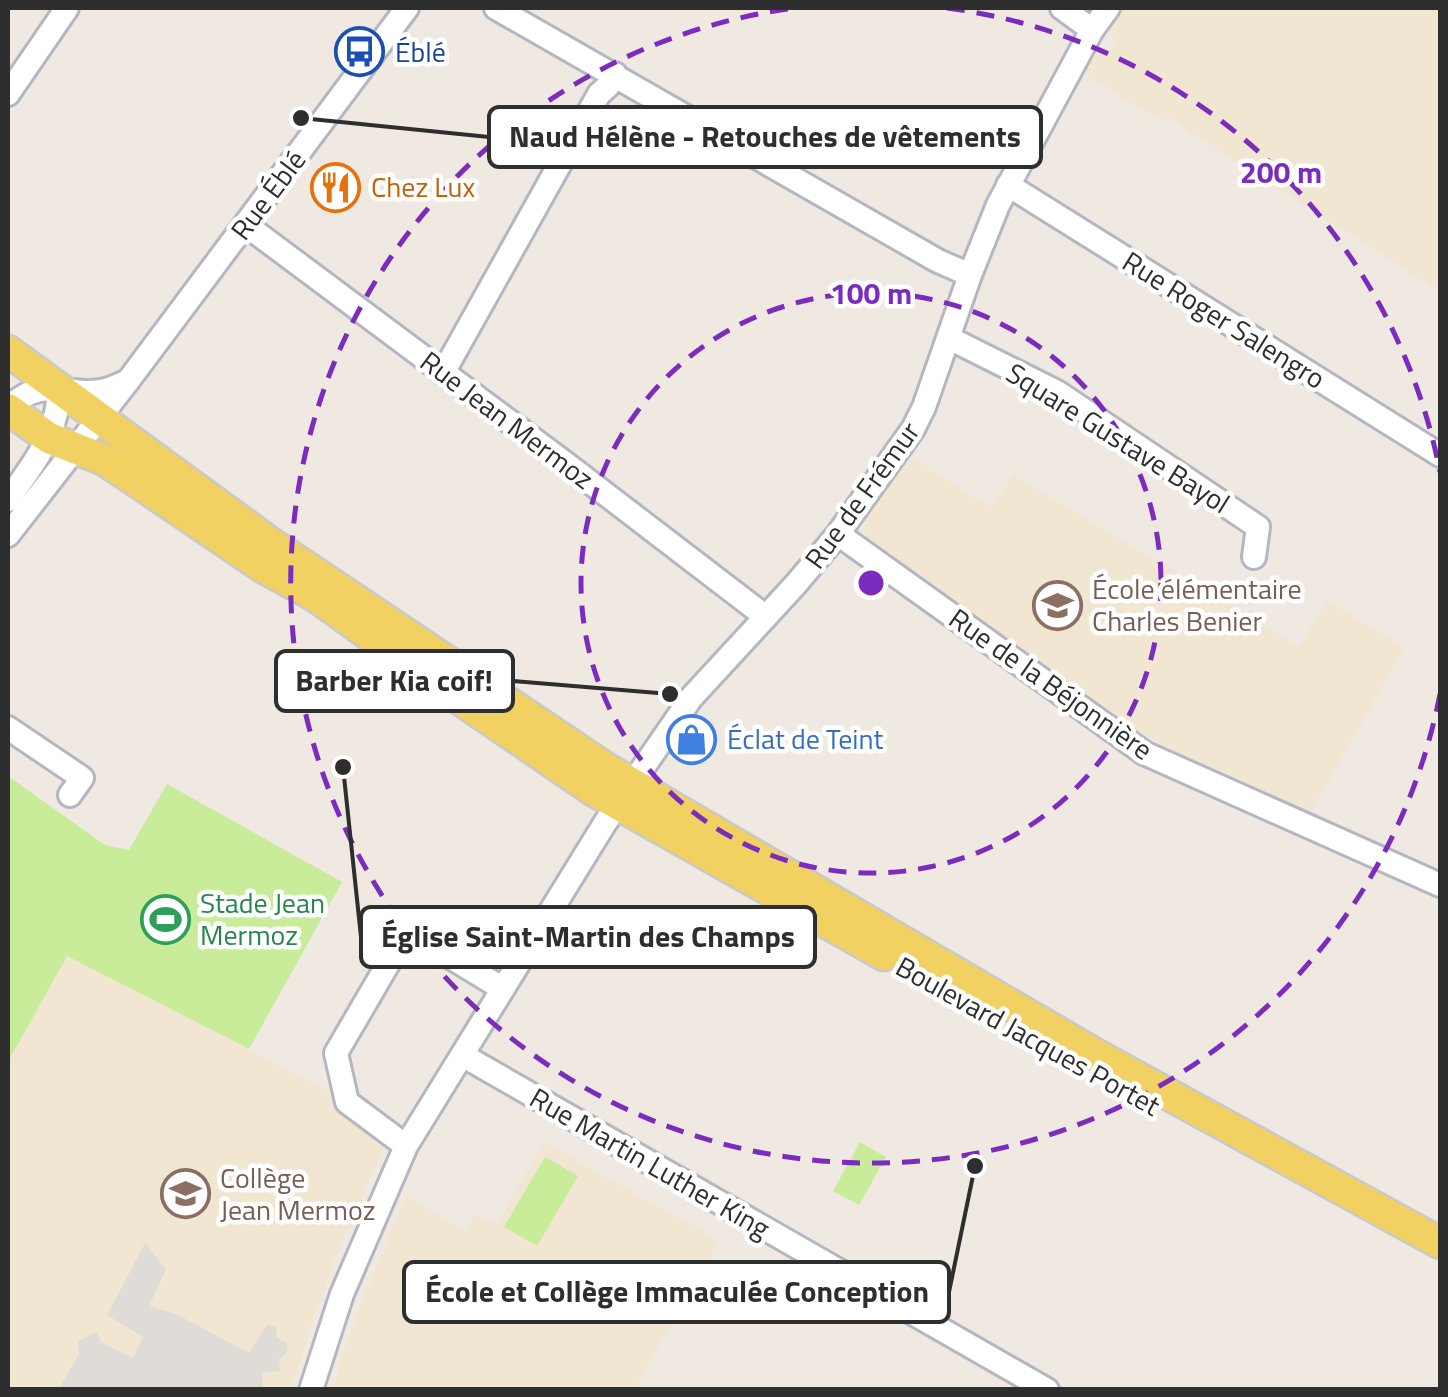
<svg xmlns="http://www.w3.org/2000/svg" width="1448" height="1397" font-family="'Titillium Web',sans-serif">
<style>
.education{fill:#f0e6d1}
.pitch{fill:#c9ec9a}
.plaza{fill:#dfdcd8}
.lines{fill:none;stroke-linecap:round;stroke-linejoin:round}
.minor-casing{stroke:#b4b7c1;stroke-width:28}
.major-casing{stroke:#c9c9c9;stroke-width:35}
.minor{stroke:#fff;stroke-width:22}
.major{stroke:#f2d163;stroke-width:30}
.ring{fill:none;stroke:#7b2cbf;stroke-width:5;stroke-dasharray:18 12}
.labels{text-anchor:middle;stroke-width:9;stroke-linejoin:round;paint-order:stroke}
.transit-label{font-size:28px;fill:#164399;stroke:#fff;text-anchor:start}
.food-label{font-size:28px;fill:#c56008;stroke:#fff;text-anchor:start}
.street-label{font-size:28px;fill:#2e2e2e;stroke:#fff}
.education-label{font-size:28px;fill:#785e54;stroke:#fff;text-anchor:start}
.shop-label{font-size:28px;fill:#366cbe;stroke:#fff;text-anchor:start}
.leisure-label{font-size:28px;fill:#27864d;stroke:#fff;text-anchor:start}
.centre{fill:#7b2cbf;stroke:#fff;stroke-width:5}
.ring-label{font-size:30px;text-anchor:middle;font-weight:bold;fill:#7b2cbf;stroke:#fff;stroke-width:9;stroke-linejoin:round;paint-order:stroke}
.leader{fill:none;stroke:#2e2e2e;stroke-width:4}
.callout-dot{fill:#2e2e2e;stroke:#fff;stroke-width:4}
.callout{fill:#fff;stroke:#2e2e2e;stroke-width:4}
.callout-label{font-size:30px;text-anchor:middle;font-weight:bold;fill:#2e2e2e}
</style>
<rect width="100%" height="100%" fill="#efe9e1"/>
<path class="education" d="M1123 8H1440V292L1169 118 1159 120 1083 73 1096 50 1102 48 1110 51 1116 40 1111 36 1109 29Z
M910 457 990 507 1014 475 1299 647 1327 600 1404 648 1310 814 1209 770 1140 733 874 544 864 532 866 518Z
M67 956 336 1095 330 1106 384 1146 335 1259 313 1319 292 1389 8 1390V1062Z
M544 1142 719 1241 634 1389 333 1390 346 1342 405 1195 465 1231 475 1213 496 1224Z"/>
<path class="pitch" d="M8 776 105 845 129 850 167 784 342 882 249 1049 67 956 8 1062Z
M860 1142 886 1157 859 1205 833 1191Z
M545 1157 578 1176 537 1246 504 1227Z"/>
<path class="plaza" d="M145 1243 166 1269 150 1304 151 1306 178 1315 249 1353 267 1325 276 1326 277 1338 286 1342 288 1349 286 1354 279 1358 280 1371 262 1373 263 1389H59L79 1354 78 1342 97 1331 101 1342 133 1358 143 1337 107 1315Z"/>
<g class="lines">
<defs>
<path id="minor" d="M496 8 938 261 970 275
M1062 8 1092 30
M8 94 67 8
M1008 185 1440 455
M246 225 569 466 766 617
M949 338 1057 392 1258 527 1254 557
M443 373 599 94 608 86 615 74
M8 408C45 373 66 399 106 390 113 388 121 384 128 381
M8 500C34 462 58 436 59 388
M838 534 1144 753 1440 885
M8 535 128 381 407 8
M8 728 82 778 70 795
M462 1055 1047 1390
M406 1146 347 1102 336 1053 399 945 409 939H421L503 989
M311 1390 342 1294 406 1146 605 823 691 698 796 584 838 534 913 429 924 407 970 275 998 205 1092 30 1108 8"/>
<path id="major" d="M8 351 269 542 607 769 1093 1053 1440 1243
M8 409 49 438 105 460 263 567 317 597 435 682 593 790 884 955"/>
</defs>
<use href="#minor" class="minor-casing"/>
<use href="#major" class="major-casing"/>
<use href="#minor" class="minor"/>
<use href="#major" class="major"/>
</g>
<g class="ring">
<circle cx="871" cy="583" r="290"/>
<path d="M1440 694A580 580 0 1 1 795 8M947 8A580 580 0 0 1 1440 472"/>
</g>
<defs>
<symbol id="bus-ring" viewBox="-11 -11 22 22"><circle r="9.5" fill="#fff" stroke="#1a4fb4" stroke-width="1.5"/><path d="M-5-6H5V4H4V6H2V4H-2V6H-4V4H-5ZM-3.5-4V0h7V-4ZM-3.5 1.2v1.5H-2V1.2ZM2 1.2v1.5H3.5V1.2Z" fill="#1a4fb4"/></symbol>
<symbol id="restaurant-ring" viewBox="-11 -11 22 22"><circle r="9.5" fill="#fff" stroke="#e8710a" stroke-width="1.5"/><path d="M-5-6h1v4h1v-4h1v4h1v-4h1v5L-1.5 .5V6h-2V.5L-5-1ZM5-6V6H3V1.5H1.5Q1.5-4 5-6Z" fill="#e8710a"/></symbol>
<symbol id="school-ring" viewBox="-11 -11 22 22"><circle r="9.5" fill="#fff" stroke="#8d6e63" stroke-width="1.5"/><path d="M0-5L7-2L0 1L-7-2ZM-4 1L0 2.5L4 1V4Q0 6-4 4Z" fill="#8d6e63"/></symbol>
<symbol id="shop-ring" viewBox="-11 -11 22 22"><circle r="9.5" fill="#fff" stroke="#3f7fe0" stroke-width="1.5"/><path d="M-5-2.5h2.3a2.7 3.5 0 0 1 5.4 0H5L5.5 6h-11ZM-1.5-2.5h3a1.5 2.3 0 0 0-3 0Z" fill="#3f7fe0"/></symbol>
<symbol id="stadium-ring" viewBox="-11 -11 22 22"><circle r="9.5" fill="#fff" stroke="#2e9e5b" stroke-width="1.5"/><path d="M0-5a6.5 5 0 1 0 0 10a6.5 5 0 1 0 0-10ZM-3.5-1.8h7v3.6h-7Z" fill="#2e9e5b"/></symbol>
</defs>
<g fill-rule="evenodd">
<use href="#bus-ring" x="332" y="24" width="55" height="55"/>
<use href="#restaurant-ring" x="308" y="160" width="55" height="55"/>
<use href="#school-ring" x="1030" y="578" width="55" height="55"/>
<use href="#shop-ring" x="664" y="712" width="55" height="55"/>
<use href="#stadium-ring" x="138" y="892" width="55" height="55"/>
<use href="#school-ring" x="158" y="1166" width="55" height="55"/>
</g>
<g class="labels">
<g class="transit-label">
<text x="395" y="62">Éblé</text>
</g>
<g class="food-label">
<text x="371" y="197">Chez Lux</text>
</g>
<g class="street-label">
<text transform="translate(268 195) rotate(-53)" y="10">Rue Éblé</text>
<text transform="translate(1224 320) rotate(32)" y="10">Rue Roger Salengro</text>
<text transform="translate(507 420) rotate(37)" y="10">Rue Jean Mermoz</text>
<text transform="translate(1118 438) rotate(32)" y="10">Square Gustave Bayol</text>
<text transform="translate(862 495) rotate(-54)" y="10">Rue de Frémur</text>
<text transform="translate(1051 684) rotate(35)" y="10">Rue de la Béjonnière</text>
<text transform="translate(1028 1036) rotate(29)" y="10">Boulevard Jacques Portet</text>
<text transform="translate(650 1163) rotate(30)" y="10">Rue Martin Luther King</text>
</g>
<g class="education-label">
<text x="1092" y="599">École élémentaire<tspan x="1092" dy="32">Charles Benier</tspan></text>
<text x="220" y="1188">Collège<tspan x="220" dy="32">Jean Mermoz</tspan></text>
</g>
<g class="shop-label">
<text x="727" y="749">Éclat de Teint</text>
</g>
<g class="leisure-label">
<text x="200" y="913">Stade Jean<tspan x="200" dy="32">Mermoz</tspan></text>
</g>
</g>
<circle cx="871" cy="583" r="15" class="centre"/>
<g class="ring-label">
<text x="1281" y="183">200 m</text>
<text x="871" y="304">100 m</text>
</g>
<path class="leader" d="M301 118L489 137M670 694L513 681M343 767L361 937M975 1166L949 1292"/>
<g class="callout-dot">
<circle cx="301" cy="118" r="10"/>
<circle cx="670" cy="694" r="10"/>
<circle cx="343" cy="767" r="10"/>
<circle cx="975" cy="1166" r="10"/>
</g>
<g class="callout">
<rect x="489" y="107" width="552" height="60" rx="10"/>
<rect x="276" y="651" width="237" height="60" rx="10"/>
<rect x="361" y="907" width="454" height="60" rx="10"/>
<rect x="404" y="1262" width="545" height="60" rx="10"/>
</g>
<g class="callout-label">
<text x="765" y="147">Naud Hélène - Retouches de vêtements</text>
<text x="394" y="691">Barber Kia coif!</text>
<text x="588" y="947">Église Saint-Martin des Champs</text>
<text x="677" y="1302">École et Collège Immaculée Conception</text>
</g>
<rect width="1448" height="1397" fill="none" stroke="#2e2e2e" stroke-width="20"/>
</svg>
